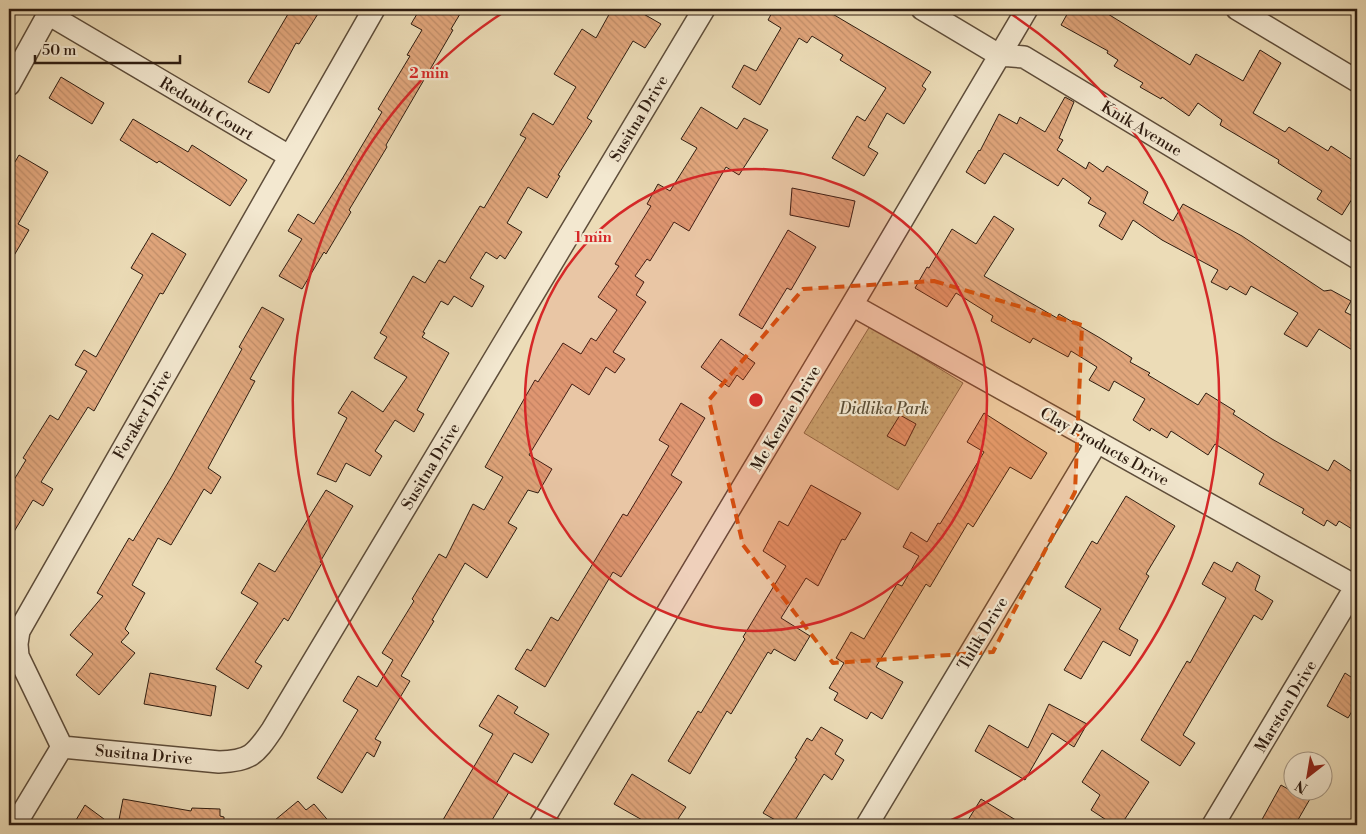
<svg xmlns="http://www.w3.org/2000/svg" width="1366" height="834" font-family="'Libre Bodoni',serif">
<style>
.park{fill:url(#park-dots);stroke:#776e4d}
.building{fill:url(#building-back-hatch);stroke:#2f1d11}
.lines{fill:none;stroke-linecap:round;stroke-linejoin:round}
.minor-casing{stroke:#5e4d3a;stroke-width:24}
.minor{stroke:#f3e8d0;stroke-width:21}
.marked{fill:#d6530c;fill-opacity:0.2;stroke:#d6530c;stroke-width:4;stroke-dasharray:10 6;stroke-linejoin:round}
.ring{fill:none;stroke:#d62828;stroke-width:2.5}
.labels{text-anchor:middle;stroke-width:4.5;stroke-linejoin:round;paint-order:stroke}
.street-label{font-size:16px;fill:#2f1d11;stroke:#f3e8d0}
.park-label{font-size:16px;font-style:italic;fill:#5a4d35;stroke:#f3e8d0}
.centre{fill:#d62828;stroke:#f3e8d0;stroke-width:2.5}
.ring-label{font-size:15px;text-anchor:middle;font-weight:bold;fill:#d62828;stroke:#f3e8d0;stroke-width:4.5;stroke-linejoin:round;paint-order:stroke}
</style>
<defs>
<pattern id="park-dots" width="8" height="8" patternUnits="userSpaceOnUse" patternTransform="scale(1.25)"><rect width="8" height="8" fill="#bfbe89"/><path d="M2 2h.1M6 6h.1" fill="none" stroke="#a4a375" stroke-width="1.8" stroke-linecap="round"/></pattern>
<pattern id="building-back-hatch" width="6" height="6" patternUnits="userSpaceOnUse" patternTransform="scale(1.25)"><rect width="6" height="6" fill="#e1a67c"/><path d="M-1 5l2 2M0 0l6 6M5-1l2 2" fill="none" stroke="#c18e6a"/></pattern>
</defs>
<rect width="100%" height="100%" fill="#ecdcb7"/>
<filter id="stains"><feTurbulence type="fractalNoise" baseFrequency=".004" numOctaves="4"/><feColorMatrix values="0 0 0 0 .2 0 0 0 0 .09 0 0 0 0 .02 0 0 0 .5 -.17"/></filter>
<radialGradient id="worn" r=".72"><stop offset=".6" stop-color="#630" stop-opacity="0"/><stop offset="1" stop-color="#630" stop-opacity=".3"/></radialGradient>
<path class="park" d="M870 326 963 383 898 490 804 433Z"/>
<path class="building" d="M291 9H321L299 44 296 43 269 93 248 82Z
M420 9H463L451 29 453 30 386 145 387 147 349 210 351 212 326 254 324 252 302 289 279 276 302 239 288 231 298 214 314 224 342 179 382 112 378 109 410 56 407 55 422 30 411 24Z
M612 9H635L661 24 645 48 633 41 587 118 592 121 558 175 560 176 547 198 528 187 507 223 522 232 505 259 500 255 497 259 486 252 470 278 484 286 472 307 454 296 448 305 441 301 423 332 425 333 422 337 449 353 417 410 424 414 414 432 395 420 375 451 382 456 370 476 346 463 336 482 317 474 347 418 338 413 352 391 383 412 407 377 374 358 387 337 380 333 413 276 425 283 439 260 445 263 480 206 484 208 526 138 520 135 533 113 553 125 576 87 554 74 582 29 596 38Z
M774 9H824L931 72 922 86 926 89 904 124 887 113 868 147 878 153 864 176 832 158 857 116 865 121 886 88 840 60 843 55 812 36 807 43 799 38 760 105 732 87 744 65 756 71 781 28 768 20Z
M1070 9H1100L1190 65 1196 54 1243 81 1260 50 1281 63 1253 113 1285 132 1289 127 1328 151 1331 146 1357 163V191L1342 215 1317 199 1322 191 1278 163 1279 160 1220 125 1222 120 1198 103 1189 116 1162 97 1161 99 1140 87 1143 83 1114 66 1118 60 1107 53 1108 51 1061 25Z
M61 77 104 103 92 124 49 98Z
M1065 97 1074 102 1059 138 1063 140 1057 150 1086 169 1089 162 1103 172 1107 166 1148 192 1143 203 1173 221 1183 204 1242 236 1324 291 1331 290 1351 301 1345 312 1357 318V353L1319 329 1307 347 1284 334 1298 313 1251 286 1246 295 1230 286 1227 290 1211 282 1218 270 1162 240 1133 220 1122 240 1099 226 1106 213 1088 203 1091 198 1063 178 1058 186 1004 153 985 184 966 172 979 150 980 151 999 114 1017 124 1020 117 1045 132Z
M701 107 737 129 744 118 768 130 739 175 726 167 689 231 674 222 650 261 647 259 635 276 644 282 636 295 646 302 613 352 625 359 615 373 606 367 589 395 572 384 529 455 552 469 538 493 528 490 508 523 517 528 487 578 465 563 432 620 434 621 401 676 410 681 375 739 381 742 374 757 367 752 342 793 317 778 358 710 343 701 358 676 377 687 393 660 382 653 414 601 412 599 439 554 446 558 473 504 484 510 503 477 485 467 535 380 538 382 563 343 581 354 591 338 596 341 617 310 598 297 619 266 615 264 651 206 647 204 658 184 670 191 697 148 681 139Z
M133 119 188 152 192 145 247 180 230 206 159 161 157 163 120 140Z
M19 155 48 172 18 224 29 230 9 264V172Z
M792 188 855 201 849 227 790 215Z
M994 216 1014 229 984 276 1057 318 1059 314 1100 338 1132 358 1130 362 1150 373 1148 375 1198 405 1206 393 1235 411 1233 414 1272 439 1328 471 1334 460 1357 475V532L1339 521 1336 526 1327 520 1324 526 1302 513 1304 509 1259 484 1264 474 1215 444 1208 455 1171 431 1167 438 1151 428 1150 431 1133 420 1145 399 1114 381 1109 391 1089 380 1097 367 1071 351 1068 357 1033 338 1030 343 991 321 993 316 956 293 947 307 915 288 927 267 929 268 952 229 976 244Z
M788 230 816 247 791 290 787 288 762 329 739 315Z
M152 233 186 254 163 294 160 293 94 411 88 407 41 482 53 489 43 506 33 500 9 540V488L26 460 23 458 50 415 58 420 87 371 75 365 84 350 96 357 143 275 131 268Z
M262 307 284 319 250 379 255 381 208 468 221 477 211 494 204 489 171 545 158 538 132 585 145 593 125 629 129 633 121 642 135 653 99 695 76 675 93 654 70 635 103 596 97 593 129 538 133 541 172 476 242 349 239 347Z
M721 339 755 363 743 380 737 375 729 387 701 367Z
M681 403 705 418 671 475 682 482 621 577 613 572 545 687 515 669 527 649 531 651 551 617 558 621 623 514 627 516 669 446 659 440Z
M984 413 1047 453 1031 479 1010 467 973 527 968 523 930 587 926 584 876 667 903 682 882 719 871 712 867 719 834 700 838 693 829 688 844 663 836 658 851 632 864 639 897 584 902 586 919 556 903 547 911 532 927 542 938 523 940 524 984 452 967 442Z
M900 415 916 424 905 446 887 436Z
M811 485 861 513 845 540 842 539 818 586 806 578 781 618 810 636 795 661 774 649 771 654 768 652 731 714 727 711 690 774 668 761 698 711 701 713 745 639 743 637 786 566 763 551 779 521 788 526Z
M326 490 353 506 320 562 322 563 288 621 284 618 255 662 262 666 248 689 216 669 258 603 241 593 259 563 275 572Z
M1126 496 1175 526 1146 574 1149 576 1119 629 1138 640 1130 656 1103 641 1081 679 1064 670 1101 609 1065 587 1092 541 1097 544Z
M1214 562 1232 572 1237 562 1260 576 1255 590 1273 601 1262 620 1254 615 1183 735 1195 743 1180 766 1141 740 1187 661 1190 663 1226 598 1202 584Z
M150 673 216 686 211 716 144 704Z
M1345 673 1357 681V703L1348 718 1327 706Z
M498 695 518 707 514 713 549 734 532 763 514 753 496 784 509 792 489 825H440L493 734 479 726Z
M1049 704 1087 724 1074 747 1052 733 1025 780 975 751 989 725 1028 748Z
M821 727 843 740 835 754 844 760 832 780 824 774 792 825H784L763 813 797 759 795 758 807 738 812 741Z
M1102 750 1149 782 1121 825H1114L1091 810 1100 795 1082 782Z
M632 774 686 807 674 825H651L614 804Z
M1281 785 1293 792H1314L1295 825H1259Z
M123 799 191 811 192 808 220 809V816L224 817V825H118Z
M981 799 1024 825H965Z
M298 801 306 810 314 804 332 825H269Z
M85 805 112 825H73Z"/>
<g class="lines">
<defs>
<path id="minor" d="M922 9 999 55 1024 57 1357 258
M1237 9 1357 81
M48 14 289 156
M9 85 51 9
M852 305 1357 587
M62 747 219 762C250 761 255 755 272 730L704 9
M62 747 18 656 17 644 19 631 374 9
M15 825 62 747
M540 825 852 305 1027 9
M867 825 1097 442
M1213 825 1356 586"/>
</defs>
<use href="#minor" class="minor-casing"/>
<use href="#minor" class="minor"/>
</g>
<path class="marked" d="M934 281 1082 325 1075 492 993 652 833 663 743 545 709 400 803 289Z"/>
<circle cx="756" cy="400" r="231" fill="#d62828" fill-opacity=".12"/>
<g class="ring">
<circle cx="756" cy="400" r="231"/>
<path d="M571 825A463 463 0 0 1 507 10M1005 10A463 463 0 0 1 941 825"/>
</g>
<g class="labels">
<g class="street-label">
<text transform="translate(207 108) rotate(31)" y="6">Redoubt Court</text>
<text transform="translate(638 118) rotate(-59)" y="6">Susitna Drive</text>
<text transform="translate(1142 128) rotate(31)" y="6">Knik Avenue</text>
<text transform="translate(142 414) rotate(-60)" y="6">Foraker Drive</text>
<text transform="translate(785 418) rotate(-59)" y="6">Mc Kenzie Drive</text>
<text transform="translate(1105 446) rotate(29)" y="6">Clay Products Drive</text>
<text transform="translate(430 466) rotate(-59)" y="6">Susitna Drive</text>
<text transform="translate(982 633) rotate(-59)" y="6">Tulik Drive</text>
<text transform="translate(1285 706) rotate(-59)" y="6">Marston Drive</text>
<text transform="translate(144 754) rotate(5)" y="6">Susitna Drive</text>
</g>
<g class="park-label">
<text x="884" y="414">Didlika Park</text>
</g>
</g>
<circle cx="756" cy="400" r="8" class="centre"/>
<g class="ring-label">
<text x="429" y="78">2 min</text>
<text x="593" y="242">1 min</text>
</g>
<rect width="1366" height="834" fill="none" stroke="#ecdcb7" stroke-width="30"/>
<rect x="10" y="10" width="1346" height="814" fill="none" stroke="#2f1d11" stroke-width="2.5"/>
<rect x="15" y="15" width="1336" height="804" fill="none" stroke="#2f1d11"/>
<g transform="translate(1308 776) rotate(211)"><circle r="24" fill="#f3e8d0" stroke="#a59784"/>
<path d="M0-4L9 19L0 12L-9 19Z" fill="#8f2418"/>
<text y="-8" font-size="14" font-weight="bold" text-anchor="middle" fill="#2f1d11">N</text>
</g>
<path d="M35 55v8h145v-8" fill="none" stroke="#2f1d11" stroke-width="2.5"/>
<text x="42" y="55" font-size="15" fill="#2f1d11" stroke="#f3e8d0" stroke-width="4" paint-order="stroke">50 m</text>
<rect width="100%" height="100%" filter="url(#stains)"/>
<rect width="100%" height="100%" fill="url(#worn)"/>
</svg>
